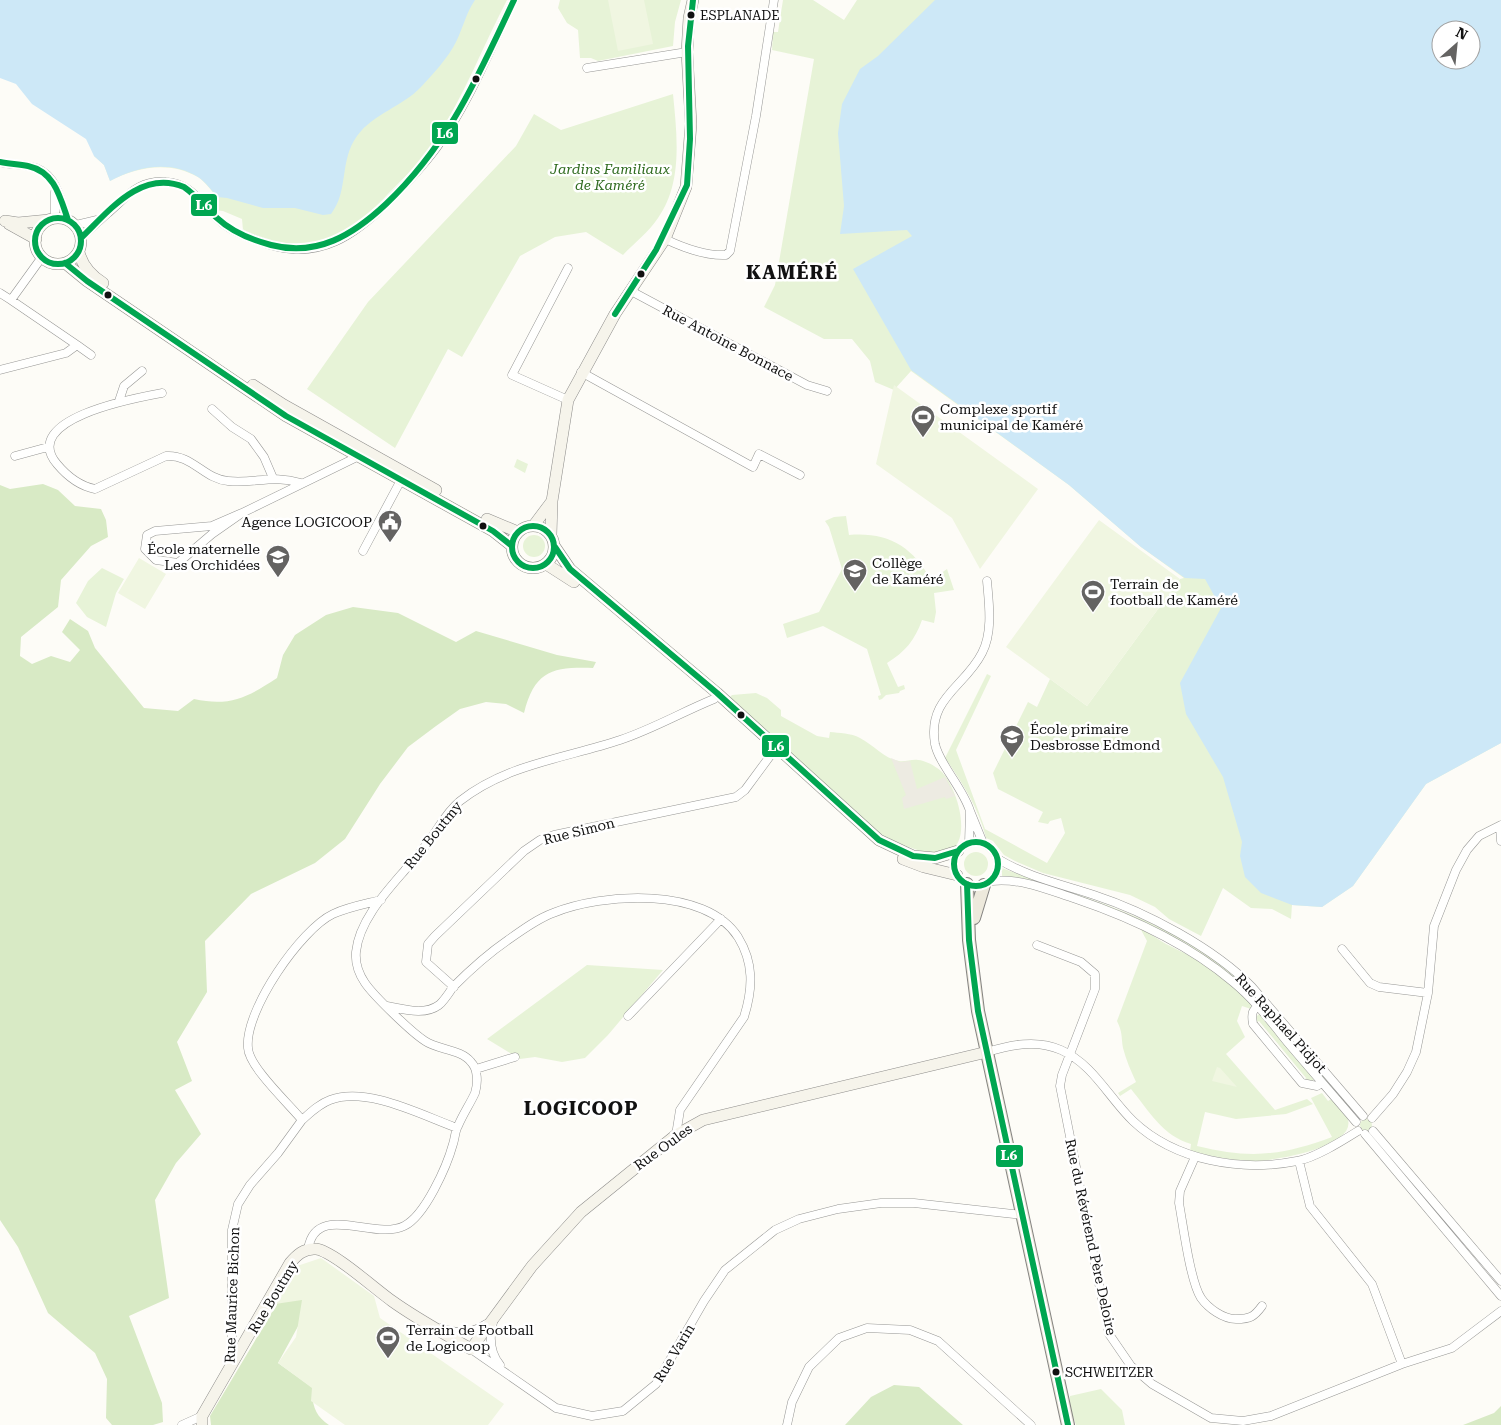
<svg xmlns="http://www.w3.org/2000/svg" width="1501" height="1425" font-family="'Roboto Serif',serif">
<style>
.green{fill:#e7f3d7;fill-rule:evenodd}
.forest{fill:#d8eac5}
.pitch{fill:#f0f6e1}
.plaza{fill:#edebe2}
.water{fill:#cde8f7;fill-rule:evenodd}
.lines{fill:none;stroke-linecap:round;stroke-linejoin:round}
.street-casing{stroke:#979795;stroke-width:9}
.secondary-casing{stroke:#8e8d8b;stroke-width:12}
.primary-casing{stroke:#858482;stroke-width:14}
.street{stroke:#fffffe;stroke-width:8}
.secondary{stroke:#f6f4eb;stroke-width:11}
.primary{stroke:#ede9dc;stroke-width:12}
.bus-1-casing{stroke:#fff;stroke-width:10}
.bus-1{stroke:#00a651;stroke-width:6}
.bus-dot{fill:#111;stroke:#fff;stroke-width:2}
.labels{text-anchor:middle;stroke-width:5;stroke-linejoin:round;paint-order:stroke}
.bus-label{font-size:13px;fill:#111;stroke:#fff;text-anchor:start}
.park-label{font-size:14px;font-style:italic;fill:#2f6b1f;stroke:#fff}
.street-label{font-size:14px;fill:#111;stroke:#fff}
.poi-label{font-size:14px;fill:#111;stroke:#fff;text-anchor:start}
.district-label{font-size:19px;font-weight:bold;letter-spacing:1px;fill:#111;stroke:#fff}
.line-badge{stroke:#fff;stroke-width:2}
.badge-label{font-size:14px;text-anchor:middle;font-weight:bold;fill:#fff}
</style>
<rect width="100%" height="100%" fill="#fdfcf7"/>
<path class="green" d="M460 0H507C483 46 464 96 436 139 423 159 405 177 388 194 361 223 332 247 290 245 274 244 258 236 243 230L242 219 223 211 213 210 205 199 217 197C211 190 205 182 198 177 170 161 138 166 110 181L104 165 94 156Z
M560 0H681L675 22 673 46 598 61 591 58H580L578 30 567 23 558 8Z
M783 0H813L844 20 857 0H1501V743L1426 784 1353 886 1322 907 1292 905 1291 919 1272 909 1251 908 1223 888 1201 936 1169 919 1155 907 1130 895 1043 873 1015 861 1004 855 993 841 986 838C979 809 962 782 945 758L987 674 991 676 956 750 985 829 1047 863 1065 833 1061 818 1050 821 1048 824 1038 822 1043 812 998 789 993 773 1028 702 1037 707 1050 679 1087 706 1180 579 1184 578 1141 547 1069 485 911 371 894 390 875 382 870 361 852 339H824L764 307 775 285 814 59 772 50 773 32H778ZM1441 30H1471V60H1441Z
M673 94C677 135 683 183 658 218 649 232 634 243 623 255L586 232 555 237 520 256 462 357 448 349 395 448 307 389 368 302 516 146 534 114 561 130Z
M517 459 528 464 525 473 514 467Z
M846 516 849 535C888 532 912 546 931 580L947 569 954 590 934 593 936 612 934 623 922 620C915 640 905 652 887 663L898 687 904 685 905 689 900 691 899 693 886 695 882 699 879 700 878 696 881 695 867 649 823 626 787 638 783 624 819 612 842 569 829 527 825 521 834 517Z
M523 546a11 11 0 1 1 22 0a11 11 0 1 1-22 0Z
M102 568 124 579 116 593 106 627 87 617 76 603 88 581Z
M756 693 767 698 781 710V716L817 736 829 738 830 732C839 733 851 733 860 738 874 745 883 758 899 761 905 762 912 759 918 760 925 760 937 767 942 772 951 782 958 800 960 813 971 880 903 847 874 830L729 698 732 695Z
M964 864a12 12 0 1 1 24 0a12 12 0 1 1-24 0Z
M1002 868C1094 902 1187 923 1257 997L1256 999C1205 949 1153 929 1088 904 1060 892 1032 880 1002 876Z
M1140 928C1150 933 1157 939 1166 944 1176 949 1184 953 1194 957 1211 963 1238 990 1251 1003V1009L1242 1006 1237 1021 1245 1037 1226 1054 1275 1110 1307 1099 1313 1104 1286 1114 1236 1119 1205 1112 1197 1146C1250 1159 1281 1156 1332 1137L1311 1098 1322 1093 1328 1101 1333 1098C1337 1104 1345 1110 1347 1117 1361 1147 1273 1161 1255 1161 1233 1161 1211 1156 1190 1151L1191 1144C1163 1136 1149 1111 1131 1089L1120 1096 1118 1093 1136 1082C1131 1071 1126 1060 1123 1048 1121 1037 1123 1033 1117 1021L1147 941Z
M587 965 663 970 608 1035 585 1058 562 1062 535 1057 520 1059 487 1039Z
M1265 1005 1354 1109 1351 1112 1262 1007Z
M1259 1014 1262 1015 1312 1074 1314 1079 1312 1082 1302 1083 1306 1078 1259 1021 1253 1024 1254 1019Z
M1360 1125a6 6 0 1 1 12 0a6 6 0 1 1-12 0Z
M1101 1389 1122 1410 1125 1425H1076L1069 1405 1070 1396Z"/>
<path class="forest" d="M43 484 58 490 75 506 101 509 106 520 108 537 91 546 61 580 58 607 21 637 20 656 32 664 51 656 70 662 80 650 62 632 70 619 88 631 95 648 144 708 178 711 194 699C230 707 248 697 277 678L283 655 295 635 326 615 353 607 398 613 456 642 476 631 557 655 596 662 593 668C553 667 535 670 524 713L506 704 486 702 460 709 436 726 408 747 380 784 345 839 315 863 251 894 205 941 207 992 177 1042 192 1081 175 1090 201 1134 176 1163 155 1200 169 1298 129 1316 162 1403 163 1422 153 1425H112L106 1418 107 1379 95 1353 48 1313 18 1247 0 1220V485L10 489Z
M299 1267 306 1301 302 1319 278 1363 313 1388C311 1403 315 1416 329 1425H211L210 1416Z
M894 1385 919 1387 963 1425H845L871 1397Z
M1501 1406V1425H1463L1494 1413Z"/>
<path class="pitch" d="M608 0H644L653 44 618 51Z
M894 385 1038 489 980 569 952 518 876 464Z
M1099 520 1180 579 1087 706 1006 647Z
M139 558 166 574 145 609 118 593Z
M1217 1067 1220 1068 1237 1087 1212 1081Z
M321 1258 374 1296 380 1318 504 1404 488 1425H345L311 1401 312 1388 278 1363 296 1337 302 1300 275 1304 294 1267Z"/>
<path class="plaza" d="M891 758 900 762 910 761 917 789 945 777 955 796 946 799 945 797 904 809 902 798 906 795Z"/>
<path class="water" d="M0 0H475C466 13 463 28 456 42 448 58 433 74 421 87 402 107 374 113 357 136 339 161 349 191 331 214L323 215 295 208H263L227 198 217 197C212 191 206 182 198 177 171 160 137 166 110 181L104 165 94 156 86 139 32 104 16 84 0 78Z
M935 0H1501V743L1426 784 1353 886 1322 907 1292 905 1261 893 1245 877 1240 856 1242 842 1223 777 1186 714 1180 683 1221 608 1205 579 1185 578 1141 547 1069 485 911 370 853 269 912 236 907 230 840 234 844 206 838 133 842 104 860 69 878 56ZM1441 30H1471V60H1441Z"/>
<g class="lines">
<defs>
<path id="street" d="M587 68 687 52
M0 162C9 165 19 164 28 166 57 171 59 197 68 220
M55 218V192
M76 225 97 220
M81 238C90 229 99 221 108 213 128 196 137 180 166 182 194 183 204 210 225 225 237 234 255 240 270 245 320 260 355 235 389 201 406 184 423 166 437 147 469 103 490 49 514 0
M665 239C684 248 705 256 726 255L730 251 756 116 774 0
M631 291 807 385 827 391
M0 293 11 300 42 257
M77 345 91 355
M0 370 66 353 77 345 11 300
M581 372 753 467 759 454 800 475
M162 393C135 398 19 419 57 464 67 476 80 486 95 489L166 456C192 454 204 479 228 481 255 484 272 474 301 483
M568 400 512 375 568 268
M119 401 124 386 142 371
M212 409 232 427 251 439 264 457 273 478
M15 456 48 447
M242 513 212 534 178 563 156 560 145 549 147 535 155 531 212 526Z
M242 513 357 457
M363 551 401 480
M970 811C963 788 939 764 935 744 927 698 965 687 982 653 993 632 989 604 987 581
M1500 826 1501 841
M954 864a22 22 0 1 1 44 0a22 22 0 1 1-44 0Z
M969 843 970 811 983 843
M998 859C1028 877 1061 884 1094 895 1146 912 1214 948 1252 987L1363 1116
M992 881C1022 878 1048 890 1076 899 1132 918 1188 944 1233 982 1255 1000 1272 1023 1289 1044 1311 1070 1334 1096 1356 1122
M381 900C365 904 348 907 333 914 301 929 244 1011 248 1048 249 1067 289 1104 302 1120 311 1112 319 1104 330 1100 367 1086 421 1115 457 1128
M1037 945 1081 962 1095 974V989L1062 1075 1060 1086 1109 1334 1131 1366 1152 1384 1211 1418 1243 1421 1271 1416 1402 1364 1452 1348 1501 1311
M1342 949 1370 983 1379 987 1428 993
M454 987 426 962 428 944 435 936 524 851 540 840 554 835 736 797 745 790 773 752
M1261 1004C1252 1010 1251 1013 1253 1024L1302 1083 1317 1086 1322 1083
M387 1006C404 1009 424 1016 439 1005 444 1001 449 993 453 987 469 971 489 953 508 940 522 930 537 919 553 913 602 893 705 886 738 937 754 963 753 988 744 1017L680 1110 676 1135
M628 1016 721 919
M987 1052C1011 1045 1036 1039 1061 1050 1093 1064 1109 1098 1133 1121 1175 1161 1242 1172 1297 1161 1315 1158 1342 1141 1358 1131
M476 1069 515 1057
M1372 1118 1393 1094 1407 1072 1416 1052 1428 993 1434 926 1456 870 1467 850 1479 836 1501 825
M1373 1131 1501 1281
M1365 1134 1501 1296
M1195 1157 1180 1191 1179 1203C1183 1224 1190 1281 1201 1298 1208 1308 1223 1319 1236 1319 1250 1319 1254 1317 1262 1306
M1299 1161 1310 1206 1372 1284 1402 1364
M308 1249C316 1201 374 1241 404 1226 425 1216 447 1166 453 1144 455 1138 455 1131 458 1126 463 1114 470 1104 475 1093 478 1083 478 1069 471 1062 461 1049 438 1050 425 1041 411 1032 374 996 365 983 359 974 355 963 356 952 359 921 386 892 405 870 412 861 420 853 426 845 438 830 445 813 460 801 507 764 566 758 620 740 653 729 682 712 714 699
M493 1322C489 1338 490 1353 500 1365
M441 1328C459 1334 471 1334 486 1324
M471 1349 556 1408 592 1416 623 1411 656 1384 704 1301 725 1270 775 1230 799 1219 838 1209 881 1203H914L1022 1215
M232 1360V1230L238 1204 250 1185 278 1153 302 1120
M182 1425 202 1416
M787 1425 792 1402 809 1367 839 1338 867 1328 910 1330 938 1341 1031 1425"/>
<path id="secondary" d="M35 241a23 23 0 1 1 46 0a23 23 0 1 1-46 0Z
M5 221 18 223 49 220
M9 224 36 239
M79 252C82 265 92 276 103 283
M65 263 87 281 286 416 493 531 512 546
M253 385 284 405 436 490
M487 519 518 532
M534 525 552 501
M512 547a21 21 0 1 1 42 0a21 21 0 1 1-42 0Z
M551 535 552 501 568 400 615 314 665 239 686 187 691 124 687 52 689 18 693 0
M555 547 570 569 717 693 879 840 913 856 935 858 958 851
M546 564 574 582
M903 859 924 867 957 875
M202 1425V1416L290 1263C297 1255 304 1248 316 1249 333 1251 375 1289 392 1301 417 1319 445 1334 471 1349L532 1266 581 1212 676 1135 703 1120 987 1052"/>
<path id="primary" d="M967 884 969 940 978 1011 1068 1425
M974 918 984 885"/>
</defs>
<use href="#street" class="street-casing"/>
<use href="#secondary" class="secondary-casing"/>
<use href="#primary" class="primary-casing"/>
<use href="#street" class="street"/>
<use href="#secondary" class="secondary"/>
<use href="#primary" class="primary"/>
<defs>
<path id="bus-1" d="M0 162C9 164 18 164 28 166 55 172 60 197 68 220
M35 241a23 23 0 1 1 46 0a23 23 0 1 1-46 0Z
M81 238C109 211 141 169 184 187 197 196 206 208 217 218 232 232 252 240 271 245 317 257 353 235 386 204 450 143 477 78 514 0
M65 263 87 281 286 416 493 531 512 546
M615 314 656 250 687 185 690 139 688 46 693 0
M512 547a21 21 0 1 1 42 0a21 21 0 1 1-42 0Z
M555 547 570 569 717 693 879 840 913 856 935 858 958 851
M954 864a22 22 0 1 1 44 0a22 22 0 1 1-44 0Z
M967 884 969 940 978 1011 1068 1425"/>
</defs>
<use href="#bus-1" class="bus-1-casing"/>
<use href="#bus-1" class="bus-1"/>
</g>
<defs>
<symbol id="stadium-pin" viewBox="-11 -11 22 30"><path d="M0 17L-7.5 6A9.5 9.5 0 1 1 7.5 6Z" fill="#646362" stroke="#fff"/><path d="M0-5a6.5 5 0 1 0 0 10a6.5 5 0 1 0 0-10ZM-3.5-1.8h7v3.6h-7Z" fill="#fff"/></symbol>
<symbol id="civic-pin" viewBox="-11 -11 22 30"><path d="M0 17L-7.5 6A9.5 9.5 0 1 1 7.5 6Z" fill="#646362" stroke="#fff"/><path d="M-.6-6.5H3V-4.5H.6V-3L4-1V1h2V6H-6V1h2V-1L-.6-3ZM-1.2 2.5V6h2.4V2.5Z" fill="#fff"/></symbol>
<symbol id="school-pin" viewBox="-11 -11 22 30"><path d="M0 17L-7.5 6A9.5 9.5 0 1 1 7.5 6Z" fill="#646362" stroke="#fff"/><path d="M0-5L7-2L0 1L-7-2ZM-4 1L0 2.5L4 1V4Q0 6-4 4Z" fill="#fff"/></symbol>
</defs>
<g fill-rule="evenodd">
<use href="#stadium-pin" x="909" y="403" width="28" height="38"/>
<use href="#civic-pin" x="376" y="508" width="28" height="38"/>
<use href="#school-pin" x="264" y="543" width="28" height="38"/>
<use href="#school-pin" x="841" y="557" width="28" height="38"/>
<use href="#stadium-pin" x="1079" y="578" width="28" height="38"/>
<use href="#school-pin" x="998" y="723" width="28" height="38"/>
<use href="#stadium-pin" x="374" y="1324" width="28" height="38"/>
</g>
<g class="bus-dot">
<circle cx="691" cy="15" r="4.5"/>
<circle cx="476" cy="79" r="4.5"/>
<circle cx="641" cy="274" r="4.5"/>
<circle cx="108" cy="295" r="4.5"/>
<circle cx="483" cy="526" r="4.5"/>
<circle cx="741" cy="715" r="4.5"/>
<circle cx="1056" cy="1372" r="4.5"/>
</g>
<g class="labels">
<g class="bus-label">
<text x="700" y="20">ESPLANADE</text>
<text x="1065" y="1377">SCHWEITZER</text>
</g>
<g class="park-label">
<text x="610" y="174">Jardins Familiaux<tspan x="610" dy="16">de Kaméré</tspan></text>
</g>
<g class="street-label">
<text transform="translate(728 343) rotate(28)" y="5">Rue Antoine Bonnace</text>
<text transform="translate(579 831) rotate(-14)" y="5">Rue Simon</text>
<text transform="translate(433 835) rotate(-51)" y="5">Rue Boutmy</text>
<text transform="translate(1281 1023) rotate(48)" y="5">Rue Raphael Pidjot</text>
<text transform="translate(663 1147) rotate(-36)" y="5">Rue Oules</text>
<text transform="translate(1091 1237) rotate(78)" y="5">Rue du Révérend Père Deloire</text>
<text transform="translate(232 1295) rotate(-88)" y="5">Rue Maurice Bichon</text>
<text transform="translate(273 1297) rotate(-59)" y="5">Rue Boutmy</text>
<text transform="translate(674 1353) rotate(-59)" y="5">Rue Varin</text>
</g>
<g class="poi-label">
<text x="940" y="414">Complexe sportif<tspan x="940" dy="16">municipal de Kaméré</tspan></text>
<text x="372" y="527" text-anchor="end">Agence LOGICOOP</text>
<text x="260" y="554" text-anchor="end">École maternelle<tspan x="260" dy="16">Les Orchidées</tspan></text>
<text x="872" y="568">Collège<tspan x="872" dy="16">de Kaméré</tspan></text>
<text x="1110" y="589">Terrain de<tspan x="1110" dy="16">football de Kaméré</tspan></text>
<text x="1030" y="734">École primaire<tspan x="1030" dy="16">Desbrosse Edmond</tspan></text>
<text x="406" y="1335">Terrain de Football<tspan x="406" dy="16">de Logicoop</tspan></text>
</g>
<g class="district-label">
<text x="792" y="279">KAMÉRÉ</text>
<text x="581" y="1115">LOGICOOP</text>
</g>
</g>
<g class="line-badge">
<rect x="431" y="121" width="28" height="24" rx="5" fill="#00a651"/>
<rect x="190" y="193" width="28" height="24" rx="5" fill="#00a651"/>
<rect x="761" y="734" width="29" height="24" rx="5" fill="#00a651"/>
<rect x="995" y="1144" width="29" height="24" rx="5" fill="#00a651"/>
</g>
<g class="badge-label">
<text x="445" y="138">L6</text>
<text x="204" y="210">L6</text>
<text x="776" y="751">L6</text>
<text x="1009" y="1160">L6</text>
</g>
<g transform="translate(1456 45) rotate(27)"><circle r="24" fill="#ffffff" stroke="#a0a0a0"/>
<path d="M0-4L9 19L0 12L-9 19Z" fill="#646362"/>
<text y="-8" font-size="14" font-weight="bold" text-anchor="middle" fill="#111111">N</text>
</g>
</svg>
